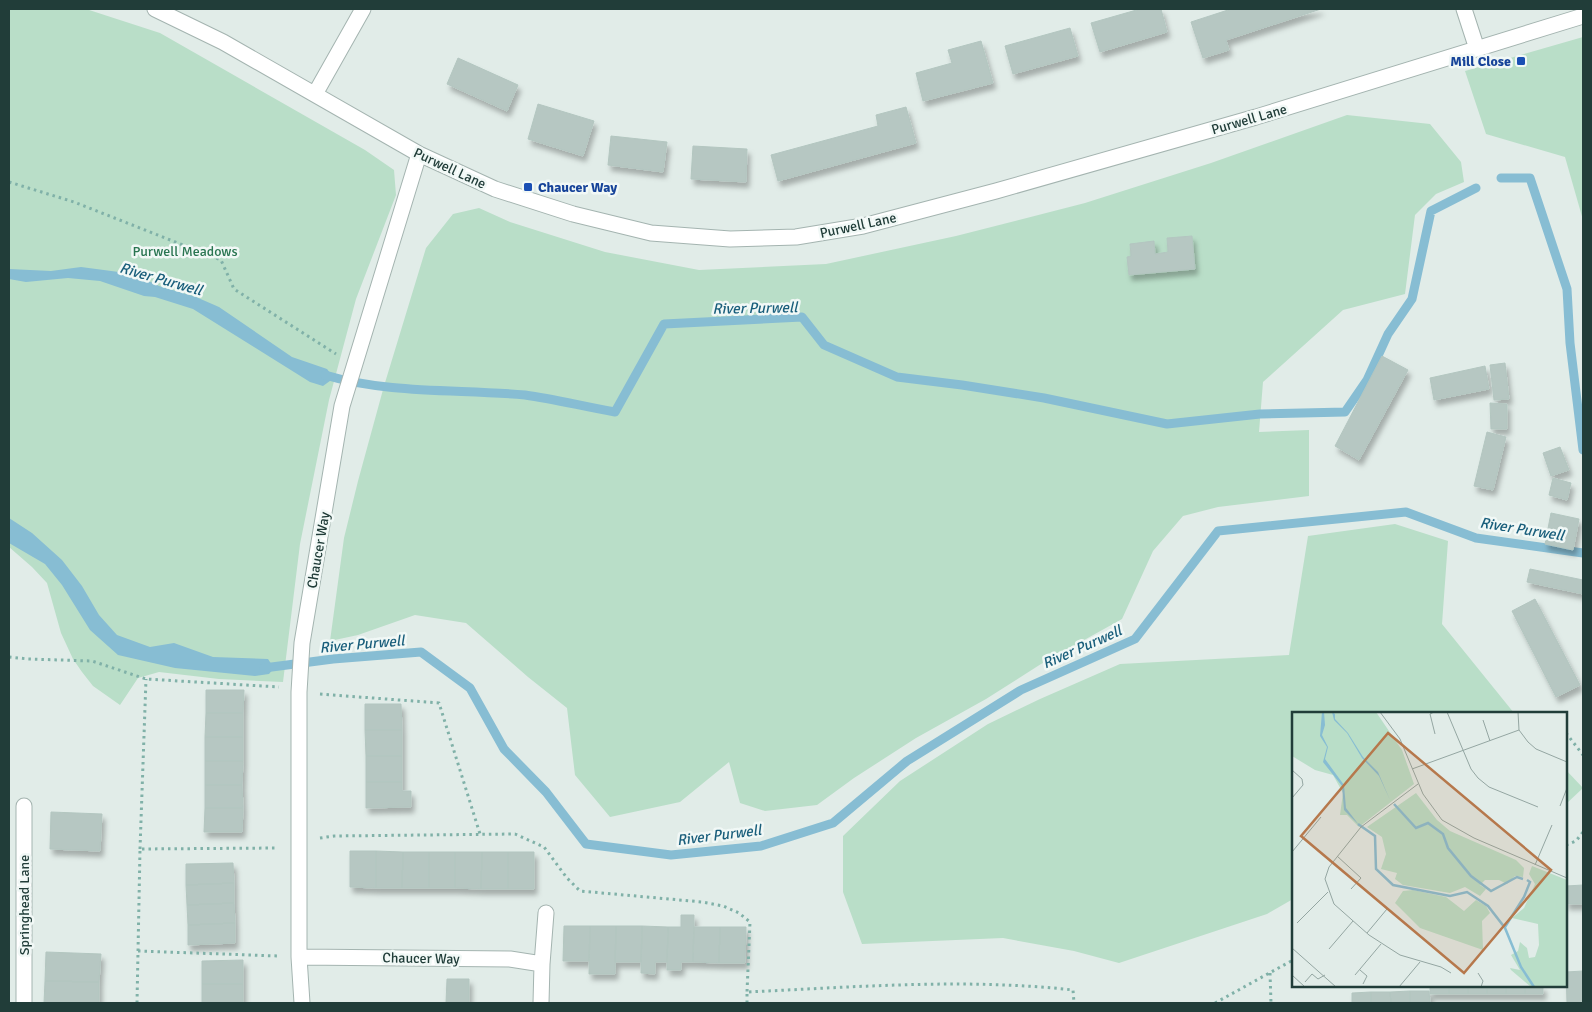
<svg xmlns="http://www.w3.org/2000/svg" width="1592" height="1012" font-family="Signika,sans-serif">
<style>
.green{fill:#b9dec8}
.water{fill:#87bdd3}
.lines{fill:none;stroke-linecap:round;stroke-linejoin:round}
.stream{stroke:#87bdd3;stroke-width:9}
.building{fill:#b6c7c2;stroke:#b3c6c0;filter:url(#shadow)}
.minor-casing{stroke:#a4b4b0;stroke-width:17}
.path{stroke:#80b1a8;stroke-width:3;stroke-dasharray:2.5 4;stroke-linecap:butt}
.minor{stroke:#fff;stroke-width:15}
.transit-dot{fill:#1a4fb4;stroke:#f1f8f6;stroke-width:2}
.labels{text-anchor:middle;stroke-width:5;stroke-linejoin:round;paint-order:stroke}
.transit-label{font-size:14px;font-weight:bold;fill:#164399;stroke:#f1f8f6;text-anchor:end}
.street-label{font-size:14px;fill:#213d39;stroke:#f1f8f6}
.park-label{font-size:14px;fill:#297551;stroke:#f1f8f6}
.water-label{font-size:15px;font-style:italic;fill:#195e7b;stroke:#f1f8f6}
.inset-river{fill:none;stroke:#87bdd3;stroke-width:2.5}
.inset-road{fill:none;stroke:#94a6a2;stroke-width:1}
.view{fill:#b6784c;fill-opacity:0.15;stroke:#b6784c;stroke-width:2.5}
.inset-edge{fill:none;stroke:#213d39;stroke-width:2.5}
</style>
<defs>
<filter id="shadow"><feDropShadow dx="3" dy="5.5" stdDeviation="2.5" flood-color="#0004"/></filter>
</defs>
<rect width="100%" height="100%" fill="#e1ece8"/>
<path class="green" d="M9 9H86L160 33 365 150 394 170 396 195 356 299 329 400 300 544 283 682 219 679 159 672 138 678 120 705 93 686 82 672 73 659 61 633 47 583 32 567 9 547Z
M1583 37V220L1565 157 1486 134 1465 71Z
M1347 115 1430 124 1461 162 1464 182 1436 194 1415 215 1405 294 1343 310 1263 382 1259 432 1309 430V496L1218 507 1183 516 1153 551 1122 619 1041 664 986 699 916 738 854 778 817 805 765 811 740 803 729 762 680 802 610 817 575 775 567 708 528 677 466 623 415 615 358 635 330 641 344 538 358 481 384 386 426 248 453 214 479 208 510 222 605 252 699 270 826 264 956 236 1085 203 1211 163Z
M1395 524 1448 541 1442 624 1514 713H1293V899L1267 914 1119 963 1074 951 1003 938 862 944 843 892V836L900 781 988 724 1040 699 1120 664 1289 655 1308 536Z
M1566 770 1583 788 1566 804Z"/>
<path class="water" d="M81 267 134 274 159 286 196 297 219 307 292 357 327 369 334 378 323 386 310 382 193 309 155 297 144 296 100 281 68 278 26 282 9 279V269L51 271Z
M9 518 32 533 62 560 82 586 99 615 117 635 150 647 174 643 213 657 268 659 274 668 269 674 255 676 175 668 118 655 90 630 62 585 45 564 9 543Z"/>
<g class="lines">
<path class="stream" d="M1501 178H1530L1567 289 1570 343 1583 450
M325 375C388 394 460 389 525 395 555 399 585 407 615 412L664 324 802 317 824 345 897 377 962 385 1044 398 1167 424 1260 414 1345 412 1367 380 1388 334 1412 299 1431 211 1476 188
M264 668 333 659 421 652 470 688 504 749 546 792 586 844 671 855 761 846 833 823 907 761 1021 690 1135 639 1218 531 1406 512 1476 538 1583 553"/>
</g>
<path class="building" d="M1140 9H1161L1167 32 1100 52 1091 23Z
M1231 9H1321L1226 40 1229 50 1203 58 1191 22Z
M1070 28 1078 56 1013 74 1005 46Z
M981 41 993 83 923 101 916 73 952 63 948 50Z
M458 58 518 85 507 111 447 84Z
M538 104 594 121 583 156 528 139Z
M906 107 916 143 778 181 771 155 878 126 876 115Z
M611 136 667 142 663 172 608 165Z
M693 146 747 149 746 182 691 179Z
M1192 236 1195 269 1129 275 1127 257 1131 256 1130 244 1154 241 1155 254 1168 252 1167 238Z
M1382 356 1408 370 1359 460 1335 446Z
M1505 363 1509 399 1494 400 1490 365Z
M1485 366 1489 389 1434 400 1430 378Z
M1490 403 1507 404V429H1491Z
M1487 432 1506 437 1493 490 1474 486Z
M1560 447 1569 470 1551 476 1543 453Z
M1553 478 1571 483 1567 500 1549 495Z
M1551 513 1579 519 1573 550 1545 544Z
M1530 569 1583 580V594L1527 582Z
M1535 599 1580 685 1556 697 1512 611Z
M206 690H244L243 713H206Z
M365 704H401L402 730H365Z
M206 713H243V737H205Z
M365 730H402V756H366Z
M205 737H243V761H205Z
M366 756H402V782H366Z
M205 761H243L242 785H205Z
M366 782H402V791H411V807L366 808Z
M205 785H242L243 808H205Z
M205 808H243L242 832H204Z
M51 812 102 814 100 851 50 849Z
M350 851H376V888L350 887Z
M376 851 403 852 402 888H376Z
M403 852H429V888H402Z
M429 852H455V888H429Z
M455 852H482L481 889 455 888Z
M482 852H508V889H481Z
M508 852H534V889H508Z
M233 863 234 883 186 885V864Z
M234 883V903L187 905 186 885Z
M1583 885V904H1566V886Z
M234 903 235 923 188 925 187 905Z
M681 915H694L693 962H681V970H667L668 927H681Z
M235 923V943L188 945V925Z
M564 926H590L589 961H563Z
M590 926H616L615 974H589Z
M616 926H642L641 962H615Z
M642 926 668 927 667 962H655V974L641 973Z
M694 927H720L719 963 693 962Z
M720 927H746L745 963H719Z
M46 952 101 954 99 982 45 981Z
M243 960V984H202V961Z
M1583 971V1003H1567L1566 972Z
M447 979H469V1003H446Z
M45 981 99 982V1003H44Z
M202 984H243V1003H202Z
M1430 986H1449V994H1430Z
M1449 986H1468V994H1449Z
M1468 986H1487V994H1468Z
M1487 986H1506V994H1487Z
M1506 986H1525V994H1506Z
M1525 986H1543V994H1525Z
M1410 991H1429L1430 1003H1410Z
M1410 991V1003H1391L1390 992Z
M1371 992H1390L1391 1003H1371Z
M1371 992V1003H1352V993Z"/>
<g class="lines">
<defs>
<path id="minor" d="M155 9 223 42 419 154 495 189 573 214 651 233 730 239 796 237 863 226 996 191 1256 117 1583 16
M1464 9 1477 49
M315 94 363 9
M299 957 510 959 542 964 541 1003
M542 964 546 913
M24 1003V806
M302 1003 299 957V692L302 643 342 406 419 154"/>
</defs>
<use href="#minor" class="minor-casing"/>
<path class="path" d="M9 182 74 202 221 260 234 289 336 354
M9 657 28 659 92 661 146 679 279 687
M320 694 439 703 480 834
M1566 733 1583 755
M320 838 334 836 515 834 544 847 567 878 580 891 702 902 723 906 739 913 750 922 747 992
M1566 845 1576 841 1583 832
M140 849 146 679
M138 951 278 956
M1270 973 1271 1003
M137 1003 140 849 277 848
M747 1003V992C855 987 966 978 1073 990L1074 1003
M1215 1003 1293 960"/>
<use href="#minor" class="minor"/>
</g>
<g class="transit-dot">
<rect x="1516" y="56" width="10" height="10" rx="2.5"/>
<rect x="523" y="182" width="10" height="10" rx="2.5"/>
</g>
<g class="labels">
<g class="transit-label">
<text x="1511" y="66">Mill Close</text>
<text x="538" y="192" text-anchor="start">Chaucer Way</text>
</g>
<g class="street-label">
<text transform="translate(1249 119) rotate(-16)" y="5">Purwell Lane</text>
<text transform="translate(450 168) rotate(25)" y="5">Purwell Lane</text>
<text transform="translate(858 225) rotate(-12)" y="5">Purwell Lane</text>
<text transform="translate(318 550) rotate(-80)" y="5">Chaucer Way</text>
<text transform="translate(24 905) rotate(-90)" y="5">Springhead Lane</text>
<text transform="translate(421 958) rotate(1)" y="5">Chaucer Way</text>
</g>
<g class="park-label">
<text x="185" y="256">Purwell Meadows</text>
</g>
<g class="water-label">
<text transform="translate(161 279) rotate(16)" y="5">River Purwell</text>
<text transform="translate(755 308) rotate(-1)" y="5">River Purwell</text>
<text transform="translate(1522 529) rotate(9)" y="5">River Purwell</text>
<text transform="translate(362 644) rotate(-5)" y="5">River Purwell</text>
<text transform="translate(1082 647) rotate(-24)" y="5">River Purwell</text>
<text transform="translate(719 835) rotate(-7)" y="5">River Purwell</text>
</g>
</g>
<g transform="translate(1292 712)">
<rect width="275" height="275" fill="#e1ece8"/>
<path d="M0 0H84L110 38 122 72 67 115 55 103H48L51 81 41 63 23 58 0 44ZM124 81 145 108 158 119 224 148 232 156 231 165 223 164 215 172 207 168H193L188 173 194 177 188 184 173 175 158 181 111 173 103 167 105 161 89 157 94 142 90 125 75 115ZM240 154 275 168V275H239L219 258 218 256 228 258 219 243 226 239 228 230 235 236 237 246 243 245 247 233 246 212 220 206 232 196 243 172 237 162ZM121 178 154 185 172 199 184 188 194 194 198 201 190 209 191 238 128 216 103 191 111 179Z" fill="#b9dec8"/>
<path d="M30 0H32L33 13 30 23 36 35 33 47 52 73 54 96 67 113 52 98 50 74 31 50 35 35 28 24ZM40 0 43 2V7L56 21 71 45 86 60 98 88 87 64 70 46 55 21 42 8Z" fill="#87bdd3"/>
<path class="inset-river" d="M102 92 124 116 136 111 151 122 156 136 179 164 199 179 225 165 231 167M66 112 83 124 84 157 101 173 158 184 175 180 196 194 213 216 229 255 242 275M213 215 232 185 238 170 235 168"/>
<path class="inset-road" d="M88 0 108 27 131 82 150 108 182 126 275 166M142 0 138 2 143 22M155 0 179 57 186 66 197 75 246 95M226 0 227 18 236 30 244 37 275 50M191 8 198 29M120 57 227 18M0 58 10 67 11 73 0 86M126 72 69 115 37 155 33 167 42 192 77 223 108 243 149 255 159 261M268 94 275 76M0 140 29 105M45 144 69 166 59 177M243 153 260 113M5 211 36 180M75 221 95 197 87 190M0 236 44 275M37 237 61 209M68 258 75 264 71 272M186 261 191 269 189 275M0 263 13 275M63 263 89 232M13 270 20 262 26 267 33 263M107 275 128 250"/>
<path class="view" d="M96 21 259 158 172 261 9 124Z"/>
<rect width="275" height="275" class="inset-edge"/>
</g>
<rect width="1592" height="1012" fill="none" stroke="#213d39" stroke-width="20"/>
</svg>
